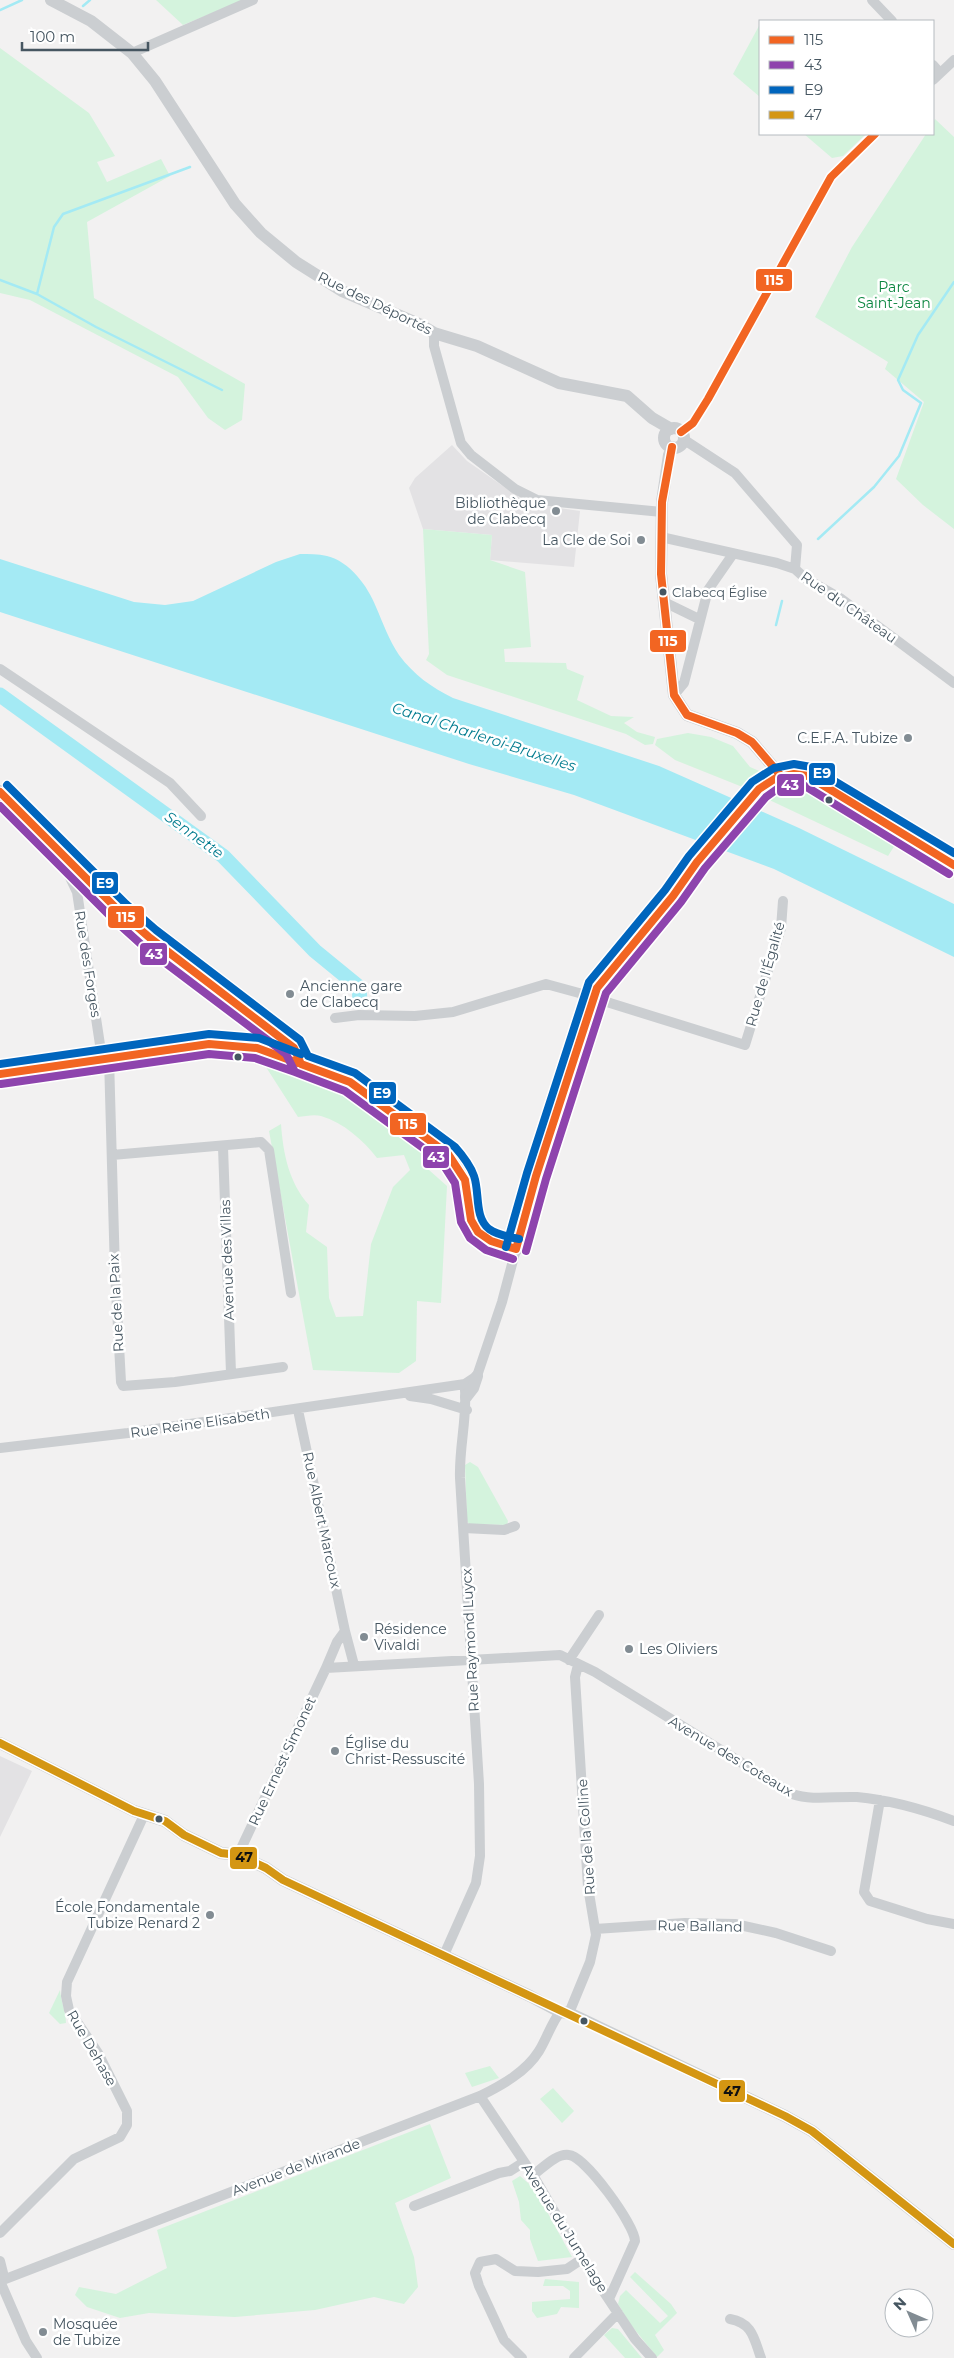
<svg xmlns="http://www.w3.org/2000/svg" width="954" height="2358" font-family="Montserrat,sans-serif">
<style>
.education{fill:#e3e2e4}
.green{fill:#d4f3dd}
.water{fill:#a4eaf4}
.pier{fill:#f2f1f1}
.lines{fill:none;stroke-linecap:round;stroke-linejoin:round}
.stream{stroke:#a4eaf4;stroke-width:2.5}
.river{stroke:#a4eaf4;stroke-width:15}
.minor{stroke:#cbced1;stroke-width:10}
.tertiary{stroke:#cbced1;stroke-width:12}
.secondary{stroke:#cbcfd2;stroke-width:14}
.bus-1-casing{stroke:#fff;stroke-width:11}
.bus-2-casing{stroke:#fff;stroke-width:11}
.bus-3-casing{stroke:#fff;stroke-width:11}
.bus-4-casing{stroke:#fff;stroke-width:11}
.bus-1{stroke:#f26522;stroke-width:8}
.bus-2{stroke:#8e44ad;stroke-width:8}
.bus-3{stroke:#0065bd;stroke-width:8}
.bus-4{stroke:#d49613;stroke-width:8}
.poi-dot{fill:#828c93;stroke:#fff;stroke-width:2}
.bus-dot{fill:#465661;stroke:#fff;stroke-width:2}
.labels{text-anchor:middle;stroke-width:5;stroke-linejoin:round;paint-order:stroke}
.bus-label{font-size:13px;fill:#465661;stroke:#fff;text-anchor:start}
.park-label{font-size:14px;fill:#0c8640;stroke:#fff}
.street-label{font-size:14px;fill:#465661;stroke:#fff}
.poi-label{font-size:14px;fill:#465661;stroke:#fff;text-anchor:start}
.water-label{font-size:15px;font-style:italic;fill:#047d90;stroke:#fff}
.line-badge{stroke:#fff;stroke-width:2}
.badge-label{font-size:14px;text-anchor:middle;font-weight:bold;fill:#fff}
.pale-badge-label{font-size:14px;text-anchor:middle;font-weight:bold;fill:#111}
</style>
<rect width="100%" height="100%" fill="#f2f1f1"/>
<path class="education" d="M452 445 467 461 523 500 552 507 580 511 574 567 490 560 492 535 423 529 409 488 415 478Z
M0 1756 32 1771 0 1837Z"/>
<path class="green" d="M156 0H244L183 25Z
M760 24V97L733 74Z
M0 48 89 113 115 156 97 162 107 182 161 159 170 176 87 222 94 298 245 384 242 420 225 430 208 418 178 377 30 300 0 293Z
M935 119 954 137V529L923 505 896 479 924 402 885 369 888 362 815 317 852 247 926 134H933V123Z
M804 134H866L843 156 832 158Z
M423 529 492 535 490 560 525 572 531 647 504 649 505 662 566 663 567 669 584 676 577 700 611 716 634 717 624 723 637 732 655 737 653 744 645 745 626 734 447 675 426 660 429 654Z
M688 733 711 737 733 746 750 767 809 792 895 845 888 856 740 786 675 760 655 745 657 739Z
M257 1053 360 1096 439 1154 429 1170 447 1186 441 1303 417 1301 416 1361 399 1373 313 1370 269 1131 281 1124C283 1153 289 1183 309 1205L306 1232 327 1247 329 1298 336 1317 363 1316 371 1244 393 1187 410 1170 404 1155 377 1158C363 1140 344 1123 321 1116 315 1114 305 1116 298 1117Z
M470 1462 478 1467 508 1521 507 1525 469 1524 467 1521 465 1465Z
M60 1990C61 2001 66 2013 66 2023L60 2024 49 2013Z
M490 2066 499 2078 472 2087 465 2073Z
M553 2088 574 2111 562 2123 540 2099Z
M430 2124 451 2178 395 2203 414 2257 418 2287 404 2304 374 2297 315 2310 235 2317 149 2313 120 2318 87 2307 75 2295 79 2287 116 2294 167 2268 157 2230Z
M520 2176 534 2188 572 2257 538 2261 530 2239V2230L521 2220 519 2202 512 2181Z
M635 2272 671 2304 677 2313 655 2335 664 2350 657 2357 631 2325 618 2304 620 2296 626 2290 660 2323 668 2316 630 2277Z
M545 2279 579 2282V2308L561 2307 557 2314 537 2318 532 2311V2302L570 2299V2291L563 2286H543Z
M612 2328 618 2329 642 2358H625L604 2335Z"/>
<path class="water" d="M300 554C309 554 318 554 327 556 349 561 368 586 376 607 383 623 389 640 399 655 414 675 431 687 453 698L659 766 799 828 954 904V957L774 869 574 795 469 764 0 612V559L134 602 165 605 193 601 276 562Z"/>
<path class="pier" d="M739 798 757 806 719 851 700 844Z"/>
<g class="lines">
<path class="stream" d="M83 6 90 0
M0 10 22 0
M0 280 37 294 96 327 222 390
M37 294 54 227 63 214 190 167
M818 539 874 487 899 456 921 403 903 390 898 380 918 335 954 282
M776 625 782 601"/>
<path class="river" d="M0 695 223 856 315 951 359 987 360 1001"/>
<path class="minor" d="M872 0 892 21
M132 53 253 0
M933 65 940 73
M933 80 954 60
M434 333V346L461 443 471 455 515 489 537 500 662 512
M681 432 693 423 708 399 831 177 875 134
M683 439 735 473 797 545 795 569
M661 537 777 563 795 569 805 578 840 598 954 683
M664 602 699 619
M0 669 170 783 201 816
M674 695 684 683 708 590 733 554
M0 804 67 871 77 892 102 1058
M335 1018 359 1015 415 1016 453 1012 546 984 601 999 610 1003 745 1045 781 928 783 901
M257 1048 264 1038 266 1026
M109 1058 115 1272 121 1382 123 1386 175 1382 283 1367
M223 1147 231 1373
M112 1155 261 1142 269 1150 291 1293
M410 1396 431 1399 467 1410
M298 1410 345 1631
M0 1448 128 1433 465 1384 477 1376 502 1302 516 1249
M464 1528 504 1530 515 1526
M569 1660 599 1615
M354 1665 345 1631 337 1642 326 1668 560 1655 595 1672 792 1794C813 1801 835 1796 857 1797 891 1800 922 1809 954 1821
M880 1800 864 1892 870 1901 927 1919 954 1924
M238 1855 326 1668
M595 1929 685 1923 735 1924 776 1933 831 1951
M444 1955 476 1883 480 1856 479 1784 460 1478C459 1448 467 1419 465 1390
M569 2013 590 1962 596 1935 588 1887 575 1677 578 1665
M480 2096 533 2175 582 2259 635 2339 652 2358
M533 2175C542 2169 556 2153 569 2155 585 2156 635 2225 635 2241L609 2299
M414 2206 499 2173 510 2171 524 2162
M0 2233 74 2159 120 2137 127 2125V2111L98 2053 69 2010 66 1996 67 1982 144 1815
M0 2261 3 2273 0 2281 26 2341 37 2358
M0 2281 480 2096C502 2085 526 2072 539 2051 547 2038 551 2024 560 2012
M730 2319C753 2323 754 2339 761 2358
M522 2358 504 2340 479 2286 475 2273 480 2262 496 2259 515 2271 538 2272 567 2269 582 2259
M574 2358 618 2313"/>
<path class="tertiary" d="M51 0 91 21 132 53 155 81 235 204 261 233 296 262 342 291 419 324 434 333 477 346 559 383 627 396 652 418 671 429
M664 438a10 10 0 1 1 20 0a10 10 0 1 1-20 0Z
M672 447 669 455 662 502 661 574 674 695 687 715 737 733 752 742 782 777
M466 1397 473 1388 477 1376
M0 1743 134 1811 165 1821 184 1835 221 1853 238 1855 266 1868 283 1880 530 1996 560 2012 569 2013 785 2116 812 2131 954 2244"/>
<path class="secondary" d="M0 792 119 911 150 938 294 1048 301 1064
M0 1074 209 1044 257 1048 350 1082 437 1145C449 1155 459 1165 465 1181 472 1200 464 1224 484 1237 493 1244 506 1246 516 1249 531 1184 555 1120 576 1057 582 1037 588 1005 597 988L673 896 697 862 759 789 776 778 794 774 808 776 954 865"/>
<defs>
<path id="bus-1" d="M681 432 693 423 708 399 831 177 875 134
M672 447 662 502 661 574 674 695 687 715 737 733 752 742 782 777
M0 792 119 911 150 938 294 1048 301 1064 350 1082 448 1154 465 1180 471 1220 478 1232 491 1241 516 1249
M0 1074 209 1044 257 1048 298 1063
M516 1249 536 1176 597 988 673 896 697 862 759 789 776 778 794 774 808 776 954 865"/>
<path id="bus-2" d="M0 806 112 918 143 946 286 1054 295 1072 345 1091 441 1161 455 1183 461 1222 470 1238 486 1250 513 1259
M1 1084 209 1054 255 1058 295 1072
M526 1251 546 1179 606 993 681 902 705 868 766 797 780 787 794 784 805 786 949 874"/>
<path id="bus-3" d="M7 785 126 904 156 930 300 1040 308 1056 355 1073 455 1147C463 1156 470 1165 474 1176 480 1193 474 1217 489 1229 497 1235 509 1237 519 1239
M0 1064 209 1034 259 1038 301 1054
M506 1247 527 1173 589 982 665 890 689 856 752 782 774 768 794 764 811 767 954 853"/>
<path id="bus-4" d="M0 1743 134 1811 165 1821 184 1835 221 1853 238 1855 266 1868 283 1880 785 2116 812 2131 954 2244"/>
</defs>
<use href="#bus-1" class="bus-1-casing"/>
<use href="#bus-2" class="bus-2-casing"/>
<use href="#bus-3" class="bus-3-casing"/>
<use href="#bus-4" class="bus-4-casing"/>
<use href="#bus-1" class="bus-1"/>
<use href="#bus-2" class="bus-2"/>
<use href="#bus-3" class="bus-3"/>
<use href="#bus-4" class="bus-4"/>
</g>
<g class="poi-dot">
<circle cx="556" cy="511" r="5"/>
<circle cx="641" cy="540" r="5"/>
<circle cx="908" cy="738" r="5"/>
<circle cx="290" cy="994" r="5"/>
<circle cx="364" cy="1637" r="5"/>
<circle cx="629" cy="1649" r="5"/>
<circle cx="335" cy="1751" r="5"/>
<circle cx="210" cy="1915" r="5"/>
<circle cx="43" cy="2332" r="5"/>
</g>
<g class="bus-dot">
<circle cx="663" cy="592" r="4.5"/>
<circle cx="829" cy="800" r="4.5"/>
<circle cx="238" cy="1057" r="4.5"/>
<circle cx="159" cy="1819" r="4.5"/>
<circle cx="584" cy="2021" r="4.5"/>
</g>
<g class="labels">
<g class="bus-label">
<text x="672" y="597">Clabecq Église</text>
</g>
<g class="park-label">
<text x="894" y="292">Parc<tspan x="894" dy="16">Saint-Jean</tspan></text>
</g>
<g class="street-label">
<text transform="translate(375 303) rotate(26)" y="5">Rue des Déportés</text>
<text transform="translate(849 607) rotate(35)" y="5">Rue du Château</text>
<text transform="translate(88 964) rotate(81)" y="5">Rue des Forges</text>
<text transform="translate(765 974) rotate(-74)" y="5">Rue de l'Égalité</text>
<text transform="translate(227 1260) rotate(-92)" y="5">Avenue des Villas</text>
<text transform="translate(116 1303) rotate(-93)" y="5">Rue de la Paix</text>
<text transform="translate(200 1423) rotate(-8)" y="5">Rue Reine Elisabeth</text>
<text transform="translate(322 1520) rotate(78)" y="5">Rue Albert Marcoux</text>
<text transform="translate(470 1640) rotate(-93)" y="5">Rue Raymond Luycx</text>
<text transform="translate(731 1756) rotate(31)" y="5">Avenue des Coteaux</text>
<text transform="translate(282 1761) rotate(-65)" y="5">Rue Ernest Simonet</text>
<text transform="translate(586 1837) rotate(-94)" y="5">Rue de la Colline</text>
<text transform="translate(700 1926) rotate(1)" y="5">Rue Balland</text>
<text transform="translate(92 2048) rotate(60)" y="5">Rue Dehase</text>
<text transform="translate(296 2167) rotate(-21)" y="5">Avenue de Mirande</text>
<text transform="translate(565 2228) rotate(58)" y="5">Avenue du Jumelage</text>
</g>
<g class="poi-label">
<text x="546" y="508" text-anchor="end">Bibliothèque<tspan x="546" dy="16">de Clabecq</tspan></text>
<text x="631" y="545" text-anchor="end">La Cle de Soi</text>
<text x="898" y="743" text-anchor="end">C.E.F.A. Tubize</text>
<text x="300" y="991">Ancienne gare<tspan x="300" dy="16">de Clabecq</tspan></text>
<text x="374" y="1634">Résidence<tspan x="374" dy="16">Vivaldi</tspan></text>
<text x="639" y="1654">Les Oliviers</text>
<text x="345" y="1748">Église du<tspan x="345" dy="16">Christ-Ressuscité</tspan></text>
<text x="200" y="1912" text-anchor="end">École Fondamentale<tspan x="200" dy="16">Tubize Renard 2</tspan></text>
<text x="53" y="2329">Mosquée<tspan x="53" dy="16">de Tubize</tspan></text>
</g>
<g class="water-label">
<text transform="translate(484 737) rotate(18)" y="5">Canal Charleroi-Bruxelles</text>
<text transform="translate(194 835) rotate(36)" y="5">Sennette</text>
</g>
</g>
<g class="line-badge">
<rect x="755" y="268" width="38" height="24" rx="5" fill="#f26522"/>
<rect x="649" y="629" width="38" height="24" rx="5" fill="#f26522"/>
<rect x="808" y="762" width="28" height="24" rx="5" fill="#0065bd"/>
<rect x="776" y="773" width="29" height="24" rx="5" fill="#8e44ad"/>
<rect x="91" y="871" width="28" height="24" rx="5" fill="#0065bd"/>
<rect x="107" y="905" width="38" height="24" rx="5" fill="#f26522"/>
<rect x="139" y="942" width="29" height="24" rx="5" fill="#8e44ad"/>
<rect x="368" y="1081" width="29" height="24" rx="5" fill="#0065bd"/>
<rect x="389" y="1112" width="38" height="24" rx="5" fill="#f26522"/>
<rect x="422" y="1145" width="28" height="24" rx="5" fill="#8e44ad"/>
<rect x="229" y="1846" width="29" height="24" rx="5" fill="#d49613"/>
<rect x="718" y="2079" width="28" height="24" rx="5" fill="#d49613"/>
</g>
<g class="badge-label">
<text x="774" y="285">115</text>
<text x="668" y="646">115</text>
<text x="822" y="778">E9</text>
<text x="790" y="790">43</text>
<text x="105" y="888">E9</text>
<text x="126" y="922">115</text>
<text x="154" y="959">43</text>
<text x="382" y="1098">E9</text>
<text x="408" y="1129">115</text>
<text x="436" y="1162">43</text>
</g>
<g class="pale-badge-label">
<text x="244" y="1862">47</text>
<text x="732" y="2096">47</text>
</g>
<rect x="759" y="20" width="175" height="115" fill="#ffffff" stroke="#b5bbc0"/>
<rect x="769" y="36" width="25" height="8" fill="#f26522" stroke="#b5bbc0"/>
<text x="804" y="45" font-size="15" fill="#465661">115</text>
<rect x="769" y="61" width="25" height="8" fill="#8e44ad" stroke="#b5bbc0"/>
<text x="804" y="70" font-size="15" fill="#465661">43</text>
<rect x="769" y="86" width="25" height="8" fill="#0065bd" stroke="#b5bbc0"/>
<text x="804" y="95" font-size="15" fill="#465661">E9</text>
<rect x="769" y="111" width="25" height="8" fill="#d49613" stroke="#b5bbc0"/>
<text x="804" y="120" font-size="15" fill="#465661">47</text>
<g transform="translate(909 2313) rotate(315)"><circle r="24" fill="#ffffff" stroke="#b5bbc0"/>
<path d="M0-4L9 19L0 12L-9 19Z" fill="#828c93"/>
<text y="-8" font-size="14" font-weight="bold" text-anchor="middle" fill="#465661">N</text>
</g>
<path d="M22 42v8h126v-8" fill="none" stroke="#465661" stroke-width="2.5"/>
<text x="30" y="42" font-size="15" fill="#465661" stroke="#ffffff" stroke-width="4" paint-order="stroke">100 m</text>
</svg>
